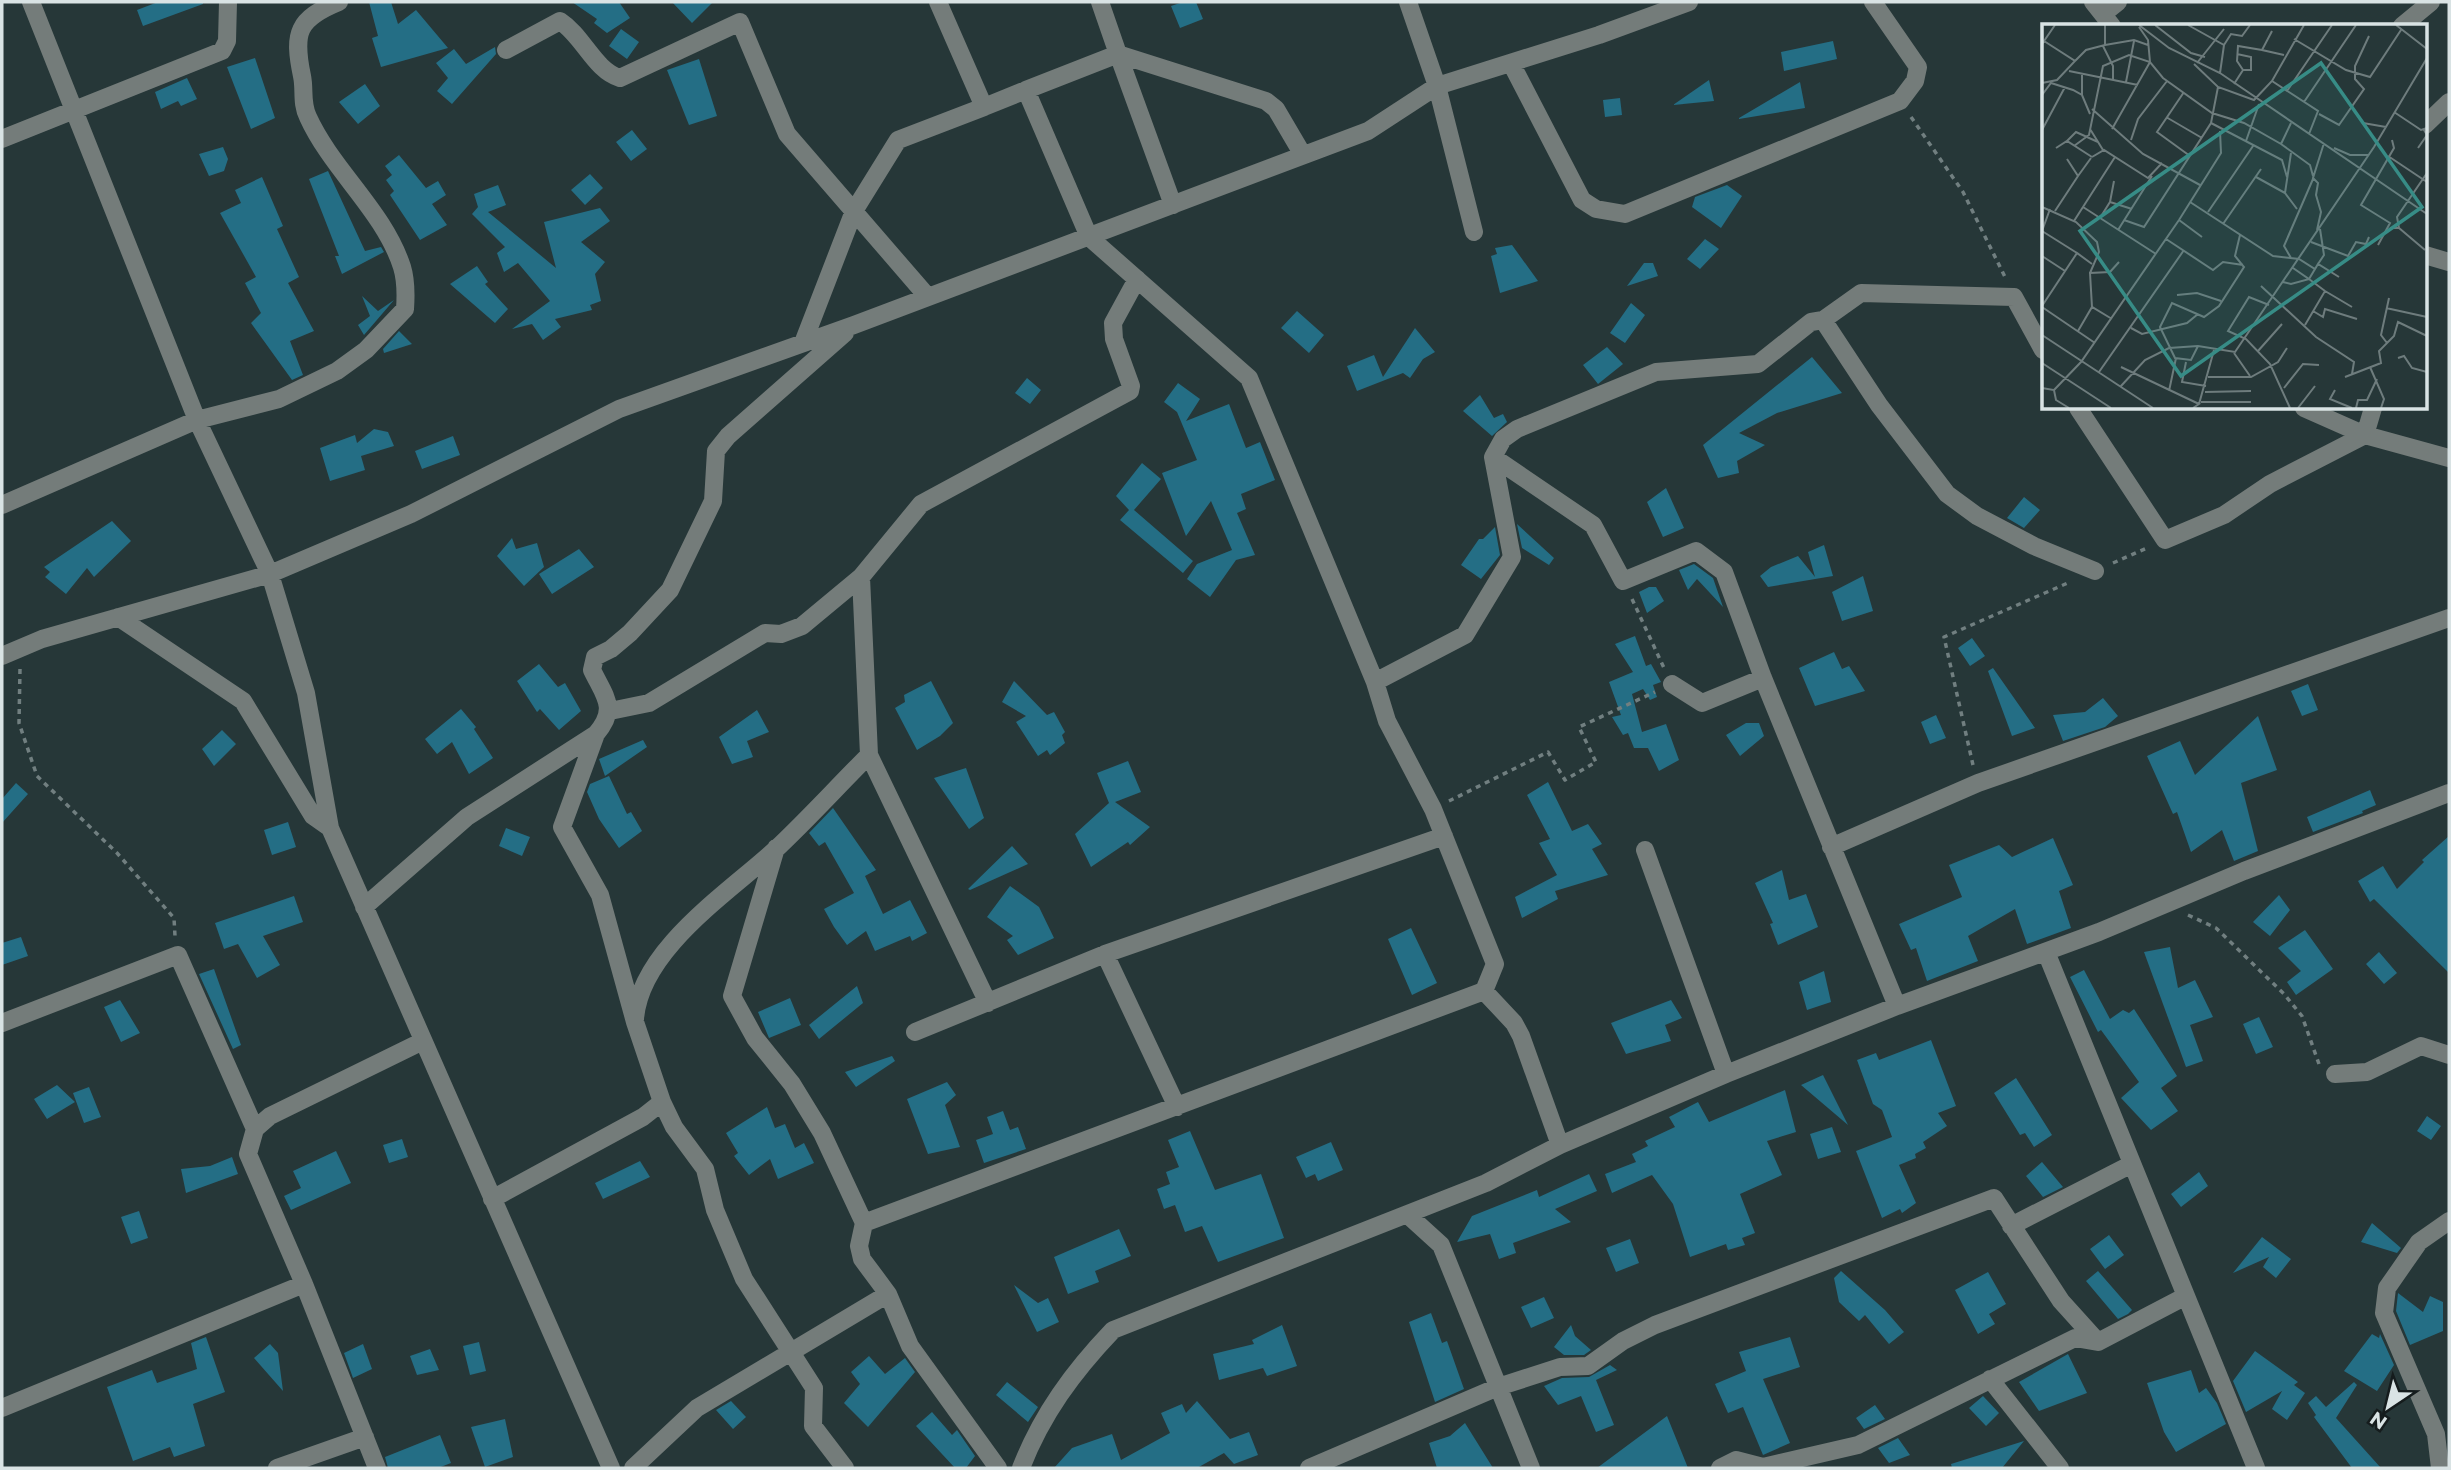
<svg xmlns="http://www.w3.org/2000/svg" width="2451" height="1470" font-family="Montserrat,sans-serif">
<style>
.building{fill:#246e85}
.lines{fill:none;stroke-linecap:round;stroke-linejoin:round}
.path{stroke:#717f80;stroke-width:3.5;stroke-dasharray:5 5;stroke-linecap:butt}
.minor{stroke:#747c7a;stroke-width:18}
.inset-road{fill:none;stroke:#6e7c7d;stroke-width:2}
.view{fill:#378c86;fill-opacity:0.15;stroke:#378c86;stroke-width:3.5}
.inset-edge{fill:none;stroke:#d9e3e4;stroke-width:3.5}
</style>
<rect width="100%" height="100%" fill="#263738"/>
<path class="building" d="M158 2H203V4L143 26 137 10Z
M369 2H391L398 24 416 10 448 48 381 67 372 38 378 36Z
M572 2H619L630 18 607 33 594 23 597 19Z
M672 2H713L692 23Z
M1183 2H1196L1203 19 1180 28 1171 6Z
M621 29 639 42 627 59 609 46Z
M1833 41 1837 59 1784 71 1781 52Z
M495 47 496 54 452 104 437 91 448 78 436 63 454 49 466 64Z
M255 58 275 118 251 129 227 67Z
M699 59 717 116 689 125 667 70Z
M187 78 197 99 181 106 178 101 161 109 155 92Z
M1709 80 1714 101 1673 105Z
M1800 82 1805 108 1739 119V118Z
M365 84 380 106 358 124 339 102Z
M1620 98 1622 115 1605 117 1603 100Z
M632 130 647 149 631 161 616 142Z
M223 147 228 159 224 171 209 176 199 154Z
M399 155 426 188 438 181 446 195 432 204 447 225 420 240 390 195 394 191 386 180 392 175 385 166Z
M328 171 365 251 381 247 384 252 342 274 335 256H339L309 179Z
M590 174 603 188 585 205 571 190Z
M262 177 283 226 277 229 299 277 288 283 314 331 290 341 303 375 292 380 251 323 261 313 245 283 256 277 220 213 241 203 235 190Z
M498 185 506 205 488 212 556 268 544 222 600 208 610 221 581 242 605 262 595 274 601 301 590 305 592 310 555 319 561 327 543 340 532 324 512 329 550 301 518 263 504 272 497 253 505 247 472 214 478 207 474 194Z
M1727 185 1742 196 1721 228 1692 207 1695 197Z
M1705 239 1719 249 1700 269 1687 259Z
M1512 245 1538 281 1500 293 1491 256 1497 254 1495 248Z
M1644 263H1653L1658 276 1627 286Z
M477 266 488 282 485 284 508 309 495 323 450 284Z
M362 296 378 311 394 300 364 335 358 325 370 316Z
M1631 303 1645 315 1625 343 1610 333Z
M1297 311 1324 335 1309 353 1281 328Z
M1415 328 1435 352 1423 359 1410 378 1403 373 1357 391 1347 366 1374 355 1383 377Z
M399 331 412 344 384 353 383 349Z
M1607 347 1623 364 1598 384 1583 365Z
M1812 357 1842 393 1777 413 1739 433 1765 445 1737 461 1739 473 1718 478 1703 445Z
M1027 378 1041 390 1030 404 1015 393Z
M1178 383 1200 399 1186 421 1229 404 1246 448 1260 442 1275 480 1241 494 1246 509 1237 513 1255 555 1236 560 1210 597 1187 579 1197 564 1232 550 1211 501 1186 536 1162 473 1197 460 1177 412 1164 402Z
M1480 395 1494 418 1503 414 1507 422 1492 436 1463 411Z
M374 429 388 432 394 446 361 456 365 470 330 481 320 448 355 435 357 443Z
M453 436 460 455 422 469 415 451Z
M1142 463 1161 479 1134 510 1193 561 1183 573 1120 520 1129 510 1116 496Z
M1666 488 1684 528 1663 537 1647 502Z
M2024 497 2040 510 2024 528 2007 518Z
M112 521 131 541 94 577 87 568 66 594 45 577 50 572 44 567Z
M1517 524 1554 558 1549 565 1522 548Z
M1495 527 1500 555 1481 579 1461 565 1479 539H1483Z
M512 538 516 549 537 543 544 567 524 586 497 556Z
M1824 545 1833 576 1768 587 1760 576 1771 567 1798 556 1815 577 1808 552Z
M579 549 594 567 552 594 539 574Z
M1694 564 1713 578 1723 607 1697 579 1688 590 1679 570Z
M1863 576 1873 611 1842 621 1832 592Z
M1649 587H1656L1664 601 1647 613 1639 592Z
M1635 636 1646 666 1651 664 1661 682 1653 685 1657 697 1650 700 1643 689 1632 694 1642 732 1666 724 1679 760 1659 771 1648 748H1634L1628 733 1623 735 1612 717 1621 715 1609 682 1633 672 1615 644Z
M1972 638 1985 656 1970 666 1958 648Z
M1834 652 1842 669 1849 666 1865 691 1815 706 1799 668Z
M539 664 558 687 565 683 581 711 559 730 540 709 537 712 517 681Z
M1993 668 2035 728 2012 736 1988 671Z
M931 681 953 723 940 736 917 750 895 708 905 702 904 695Z
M1014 681 1047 715 1054 712 1065 732 1062 735 1065 743 1050 755 1047 750 1038 756 1016 722 1026 716 1002 702Z
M2308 684 2318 710 2302 716 2291 691Z
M2103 698 2118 716 2105 727 2063 741 2053 715 2085 712Z
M461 709 476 727 474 729 493 758 469 774 452 742 437 754 425 739Z
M757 710 769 732 747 741 753 757 732 764 719 737Z
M1936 715 1946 738 1930 744 1921 722Z
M2258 716 2277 770 2241 783 2258 851 2234 861 2222 830 2191 852 2177 812 2173 814 2147 756 2180 741 2195 775Z
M1746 723H1759L1764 736 1740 756 1726 735Z
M222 730 236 744 214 766 202 749Z
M643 740 647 747 605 776 599 759Z
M1128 761 1141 792 1115 802 1150 827 1130 845 1128 842 1091 867 1075 834 1109 803 1097 773Z
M966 768 984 818 969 829 934 778Z
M609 776 627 814 631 812 642 831 619 848 599 819 587 792 590 784Z
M1548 782 1572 831 1588 824 1602 844 1592 849 1608 875 1555 891 1558 899 1522 918 1515 897 1557 875 1539 843 1550 839 1527 795Z
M16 783 28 794 2 823V799Z
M2370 790 2376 805 2362 811 2363 813 2313 832 2307 817Z
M833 808 876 870 865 876 883 914 910 900 927 933 912 941 910 936 875 951 866 931 847 945 834 927 824 909 854 893 825 842 819 846 809 833Z
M288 822 296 847 272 855 264 830Z
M506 828 530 837 522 856 499 846Z
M2449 836V973L2374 899 2370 902 2358 881 2383 866 2397 889 2424 862 2422 860Z
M2053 838 2073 885 2059 891 2071 928 2027 944 2015 909 1968 936 1978 961 1927 981 1916 948 1911 950 1899 924 1962 897 1949 865 1999 845 2012 857Z
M1012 846 1028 864 970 890 968 889Z
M1782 870 1789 900 1806 894 1818 927 1778 945 1770 924 1773 923 1755 883Z
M1010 886 1039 907 1054 938 1018 955 1007 940 1013 936 987 917Z
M2279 895 2290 910 2270 936 2253 922Z
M294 896 303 922 263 936 280 965 257 978 238 944 224 949 215 923Z
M1411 928 1437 983 1412 995 1388 939Z
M2305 930 2333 969 2296 995 2287 982 2301 971 2278 948Z
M21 937 28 956 2 965V943Z
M2170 947 2178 988 2195 980 2213 1017 2190 1025 2203 1061 2186 1067 2144 952Z
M2379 952 2397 973 2384 984 2366 964Z
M214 969 241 1045 233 1049 199 974Z
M2084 970 2110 1019 2123 1010 2129 1013 2134 1009 2177 1076 2161 1088 2178 1111 2151 1130 2121 1098 2139 1082 2101 1030 2098 1032 2070 977Z
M1824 971 1831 1002 1807 1010 1799 982Z
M857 986 863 1003 819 1039 809 1025Z
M790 998 801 1025 769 1038 758 1012Z
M120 1000 140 1033 121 1042 104 1007Z
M1671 1000 1682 1018 1665 1025 1671 1041 1626 1054 1611 1023Z
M2259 1017 2273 1047 2256 1054 2243 1024Z
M1931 1040 1956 1106 1938 1113 1947 1126 1923 1142 1926 1148 1915 1154 1916 1158 1899 1165 1916 1203 1902 1213 1900 1209 1882 1218 1856 1151 1892 1137 1882 1110 1873 1104 1857 1060 1876 1053 1879 1060Z
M892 1056 895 1061 856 1087 845 1072Z
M1823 1075 1848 1125 1801 1085Z
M2016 1078 2052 1135 2034 1147 2025 1133 2020 1135 1994 1093Z
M947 1082 956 1095 945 1105 960 1147 928 1154 907 1099Z
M57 1085 75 1102 47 1119 34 1099Z
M89 1087 101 1117 84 1123 73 1093Z
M1785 1090 1796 1132 1767 1141 1782 1175 1740 1194 1755 1233 1742 1238 1745 1245 1728 1250 1726 1244 1690 1257 1673 1204 1652 1175 1612 1193 1605 1174 1636 1162 1632 1154 1648 1146 1645 1141 1675 1127 1669 1117 1698 1102 1709 1122Z
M767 1107 775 1128 785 1124 795 1148 804 1143 814 1163 778 1179 770 1159 749 1175 734 1156 738 1153 726 1133Z
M1003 1111 1010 1130 1018 1127 1026 1149 984 1163 976 1140 993 1134 987 1117Z
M2427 1116 2441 1126 2431 1140 2417 1131Z
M1832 1127 1841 1152 1818 1159 1810 1134Z
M1190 1131 1215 1190 1261 1174 1284 1238 1218 1262 1202 1226 1185 1232 1175 1205 1164 1209 1157 1189 1170 1184 1166 1172 1179 1167 1168 1140Z
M402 1139 408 1157 389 1163 383 1145Z
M1331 1142 1343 1170 1318 1181 1315 1174 1306 1178 1296 1157Z
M336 1151 351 1183 291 1210 284 1196 301 1188 293 1171Z
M232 1157 238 1174 186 1193 181 1169 210 1166Z
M640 1161 650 1177 603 1199 595 1183Z
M2042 1162 2063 1187 2043 1197 2026 1176Z
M2199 1172 2208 1186 2181 1207 2171 1194Z
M1589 1174 1597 1191 1555 1209 1571 1222 1513 1243 1516 1253 1499 1259 1490 1234 1457 1242 1472 1216 1537 1190 1539 1197Z
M139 1211 148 1238 131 1244 121 1217Z
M2372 1223 2401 1248 2397 1253 2361 1242Z
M1119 1229 1131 1256 1095 1271 1099 1282 1068 1294 1054 1257Z
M2109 1235 2124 1255 2105 1269 2090 1249Z
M2262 1237 2291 1259 2276 1278 2263 1267 2269 1257 2233 1273Z
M1630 1239 1639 1263 1616 1272 1606 1248Z
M1841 1271 1885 1310 1904 1332 1889 1344 1865 1315 1859 1321 1839 1302 1834 1278Z
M2098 1271 2132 1310 2128 1314 2118 1319 2086 1281Z
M1988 1272 2006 1304 1989 1314 1995 1324 1978 1334 1955 1290Z
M1014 1285 1038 1303 1048 1298 1059 1322 1037 1332Z
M2398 1293 2423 1312 2430 1296 2443 1302V1331L2410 1345 2396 1311Z
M1544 1297 1554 1318 1531 1328 1521 1307Z
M1431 1313 1442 1343 1447 1341 1464 1389 1435 1402 1409 1322Z
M1282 1325 1297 1366 1267 1376 1263 1368 1219 1380 1213 1354 1254 1344 1252 1340Z
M1571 1325 1575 1336 1591 1350 1584 1355H1564L1554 1347Z
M2372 1334 2379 1338 2380 1334 2394 1365 2377 1391 2344 1371Z
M206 1337 225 1392 193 1404 205 1446 174 1457 170 1447 133 1461 107 1387 152 1370 157 1383 197 1369 191 1343Z
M1790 1337 1800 1367 1763 1379 1790 1443 1763 1455 1743 1407 1728 1413 1715 1384 1746 1371 1739 1352Z
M479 1342 486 1371 470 1375 463 1346Z
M270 1344 278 1353 283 1391 254 1358Z
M363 1344 372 1369 353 1378 344 1353Z
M430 1349 439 1370 417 1375 410 1356Z
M2255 1351 2298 1382 2294 1385 2305 1393 2287 1420 2272 1409 2282 1391 2246 1412 2233 1381Z
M2068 1354 2087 1393 2039 1411 2019 1382Z
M869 1356 885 1374 905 1358 915 1372 868 1427 844 1403 860 1384 851 1372Z
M1610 1365 1617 1370 1596 1380 1614 1425 1596 1432 1581 1396 1558 1405 1544 1386 1562 1378 1589 1377Z
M2191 1370 2199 1393 2206 1388 2217 1403 2226 1424 2176 1452 2164 1432 2147 1383Z
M1007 1382 1038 1407 1028 1422 996 1395Z
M2354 1382 2357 1385 2336 1418 2381 1468H2352L2314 1417 2316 1415 2308 1403 2316 1396 2326 1407Z
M1983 1396 1999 1413 1986 1426 1969 1408Z
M731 1401 746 1417 733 1429 716 1410Z
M1197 1401 1230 1439 1249 1432 1258 1455 1234 1464 1224 1453 1197 1468H1054L1072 1448 1112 1434 1121 1460 1170 1433 1161 1413 1182 1404 1186 1413Z
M1875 1405 1885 1419 1864 1429 1856 1418Z
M932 1412 952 1435 957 1430 975 1456 966 1468H955L916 1426Z
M1667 1416 1688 1468H1597Z
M505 1419 513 1457 485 1467 471 1427Z
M1465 1423 1493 1468H1437L1429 1443 1450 1436Z
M440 1435 451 1463 438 1468H388L385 1457Z
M1898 1438 1910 1455 1889 1463 1878 1448Z
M2024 1441 2002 1468H1952L1951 1464Z"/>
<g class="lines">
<path class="path" d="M1911 117 1963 192 2006 279
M2113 563 2147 548
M1632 599 1664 668
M20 669 19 723 37 776 117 853 174 918 175 936
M1973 765 1944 637 2070 582
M1449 801 1548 752 1565 780 1596 762 1579 727 1655 692
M2188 915 2216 928 2284 994 2302 1016 2319 1064"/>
<path class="minor" d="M31 2 197 420 270 574 306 693 330 828 611 1468
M1100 2 1118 54 1266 101 1276 109 1303 155
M1408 2 1437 86 1474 232
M2093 2 2112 26
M2103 14 2118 2
M2402 26 2431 2
M506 50 560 21C583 36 595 71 620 78L740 22 787 134 927 296
M1511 63 1582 200 1596 209 1625 214 1900 101 1915 81 1918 67 1873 2
M1026 90 1118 54 1173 205
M2425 125 2449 102
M2 139 222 51 227 41 228 2
M2425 255 2449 262
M1823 320 1879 405 1947 494 1977 516 2034 546 2095 571
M803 343 854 211 898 140 984 107
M2078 408 2165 540 2224 515 2270 484 2365 435 2373 408
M2304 408 2365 435 2449 458
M1493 457 1593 525 1623 581 1696 551 1724 572 1763 678 1897 1006
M2 505 197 420 279 399 337 371 366 350 405 309C406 295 406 280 402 267 384 211 332 170 308 117 301 103 305 90 302 76 293 33 297 19 339 2
M118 617 243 701 313 816 330 828
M2 656 42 639 270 574 411 514 619 409 854 325 1368 131 1437 86 1599 35 1689 2
M1375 682 1465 635 1512 557 1493 457 1503 439 1517 429 1656 372 1758 364 1811 322 1823 320 1861 293 2014 297 2043 350
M1672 684 1702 703 1763 678
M610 711 649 703 765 633 781 634 802 626 861 577 921 504 1130 391 1131 386 1114 339 1113 323 1137 279
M596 734 562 827 600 895 635 1022 662 1102 674 1127 705 1169 715 1210 744 1279 814 1388 813 1426 845 1468
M869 755 988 1003
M1831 847 1978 783 2449 618
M776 848 732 996 755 1038 792 1084 822 1133 864 1223 859 1246 862 1259 888 1294 910 1346 998 1468
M1645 850 1726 1074
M364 907 467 817 596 734C618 708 605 697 592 670L595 657 611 649 630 633 670 590 713 501 716 451 728 436 845 333
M2046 952 2256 1468
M1105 954 1177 1107
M1484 991 1514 1023 1521 1036 1560 1145
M635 1019C640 950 728 893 775 850 807 820 837 787 869 755L861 577
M2 1023 178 955 255 1129
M915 1032 1105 954 1444 836
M2335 1074 2367 1072 2421 1046 2449 1055
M492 1199 643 1117 662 1102
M1408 1215 1441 1245 1531 1468
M864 1223 1484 991 1495 964 1433 809 1387 721 1375 682 1249 378 1089 237 1026 90 984 107 938 2
M2011 1226 2132 1164
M1990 1379 2060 1468
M2 1408 304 1284
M277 1468 365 1437
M377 1468 304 1284 248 1154 255 1129 270 1116 423 1041
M633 1468 697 1408 888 1294
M1021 1468C1042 1414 1073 1372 1113 1330L1486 1183 1560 1145 1726 1074 1897 1006 2099 932 2244 871 2449 793
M1309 1468 1498 1387 1560 1367 1588 1366 1623 1341 1655 1325 1994 1198 2061 1301 2098 1342
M1720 1468 1736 1460 1763 1467 1858 1445 2075 1338 2098 1342 2186 1296
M2440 1468 2436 1434 2384 1313 2387 1288 2419 1242 2449 1221"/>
</g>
<g transform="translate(2042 24)">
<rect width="385" height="385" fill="#263738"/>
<path class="inset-road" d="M97 1 127 24 178 49 385 190M113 1 149 29 163 33M146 1 182 21 189 10 200 12 208 1M354 1 385 25M230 7 220 26 242 31M252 15 304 46 328 53 359 6M0 20 13 1M63 21 92 16 106 21M61 22 71 42V55M195 30 209 33V46H201M33 37 44 26 63 21V1M155 39 182 5M152 40 176 63 212 76 230 57 262 1M27 47 96 61M178 49 182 21M230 57 276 87 267 110M84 58 92 17M0 59 15 56 33 37 2 17M192 60 201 46 195 37 196 22 220 26M245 67 290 1M142 68 115 108 148 132M0 71 9 59 31 66 40 71 48 90M40 71V49M262 78 314 1M50 85 101 130 158 161M352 88 379 106 385 104M277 90 297 101 322 65 313 55V42L327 12M124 93 160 114M169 99 240 136 245 153M321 99 344 103M48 105 61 126M70 105 108 38 106 16 97 3M0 106 23 63M89 116 96 95 125 57M25 117 34 108 56 118M204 117 217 80M239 120 249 99M32 122 47 111 61 42 87 31 108 38 121 54 170 89 202 99 239 120 268 141 271 152M14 124 25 117 50 133M292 124 308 131H326M376 124 385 111 382 106M249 129 243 169 255 185M346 132 385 158M50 133 62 126 106 154 120 139M36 152 49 134M214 153 243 169M68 178 72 157M148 178 231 232 257 235 273 245 276 240 297 253M0 183 34 198 55 218 57 228 48 249M41 183 114 230M13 187 36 152 25 135M166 188 211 122M58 194 68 178 90 185M82 196 102 203 169 99 176 63M137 196 160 213M32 197 73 133M181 200 219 145M348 204H357L355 193 385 149M357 204 383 226M76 206 110 152M275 206 279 188 274 171 276 159 271 154 282 119M0 207 35 229M0 207 8 185M124 215 171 246 181 238 201 241M269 218 306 232 314 218 324 220 327 213M336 221 348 199 319 181 352 124 350 116M0 232 23 247M249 234 242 222 271 155M276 240 282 231 278 205M251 244 267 255 273 245M241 258 249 260 267 255 283 267M219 262 274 313 312 338 310 350M135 271 155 269 179 277M227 281 207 273 186 307 204 315 228 340 248 384M0 282 35 229 50 240M0 283 53 319M50 283 48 249 68 248 77 238M344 284 385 293M271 287 281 293 283 285 315 295M263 301 283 267 310 283M89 304 100 310 145 299 156 290M36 307 50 283 70 295M0 311 111 384M345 319 339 311 347 274M156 322 149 336 133 334 118 303 130 279 162 293 177 282 202 243 193 232 198 211M216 327 240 300M192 329 208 352M356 334 362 332 370 344 385 348M144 338 140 358 164 362M0 339 69 384M79 343 157 380 151 384M328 343 342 375 339 384M57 348 142 226M166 353H209L236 338 245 324M303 353 339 339 337 327 352 312 356 298 385 312M79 362 103 336 127 324 156 322 193 328 332 123 385 34M0 364 12 366 14 376 27 384M242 364 261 340 277 341M12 366 39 338 137 196 179 129 178 107M293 366 288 375 310 384M127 367 134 334M163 368 209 367M159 378H209M157 380 172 326M256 384 273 362M314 384 316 376H325L335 355"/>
<path class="view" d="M279 39 380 183 139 352 38 207Z"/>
<rect width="385" height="385" class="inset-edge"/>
</g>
<rect width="2451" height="1470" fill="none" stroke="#d9e3e4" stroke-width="7"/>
<g transform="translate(2388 1407) rotate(215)" stroke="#151c1d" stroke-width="5" paint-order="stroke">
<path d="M0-5L12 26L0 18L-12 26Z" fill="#d9e3e4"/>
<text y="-10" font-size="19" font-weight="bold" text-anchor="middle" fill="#d9e3e4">N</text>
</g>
</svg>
